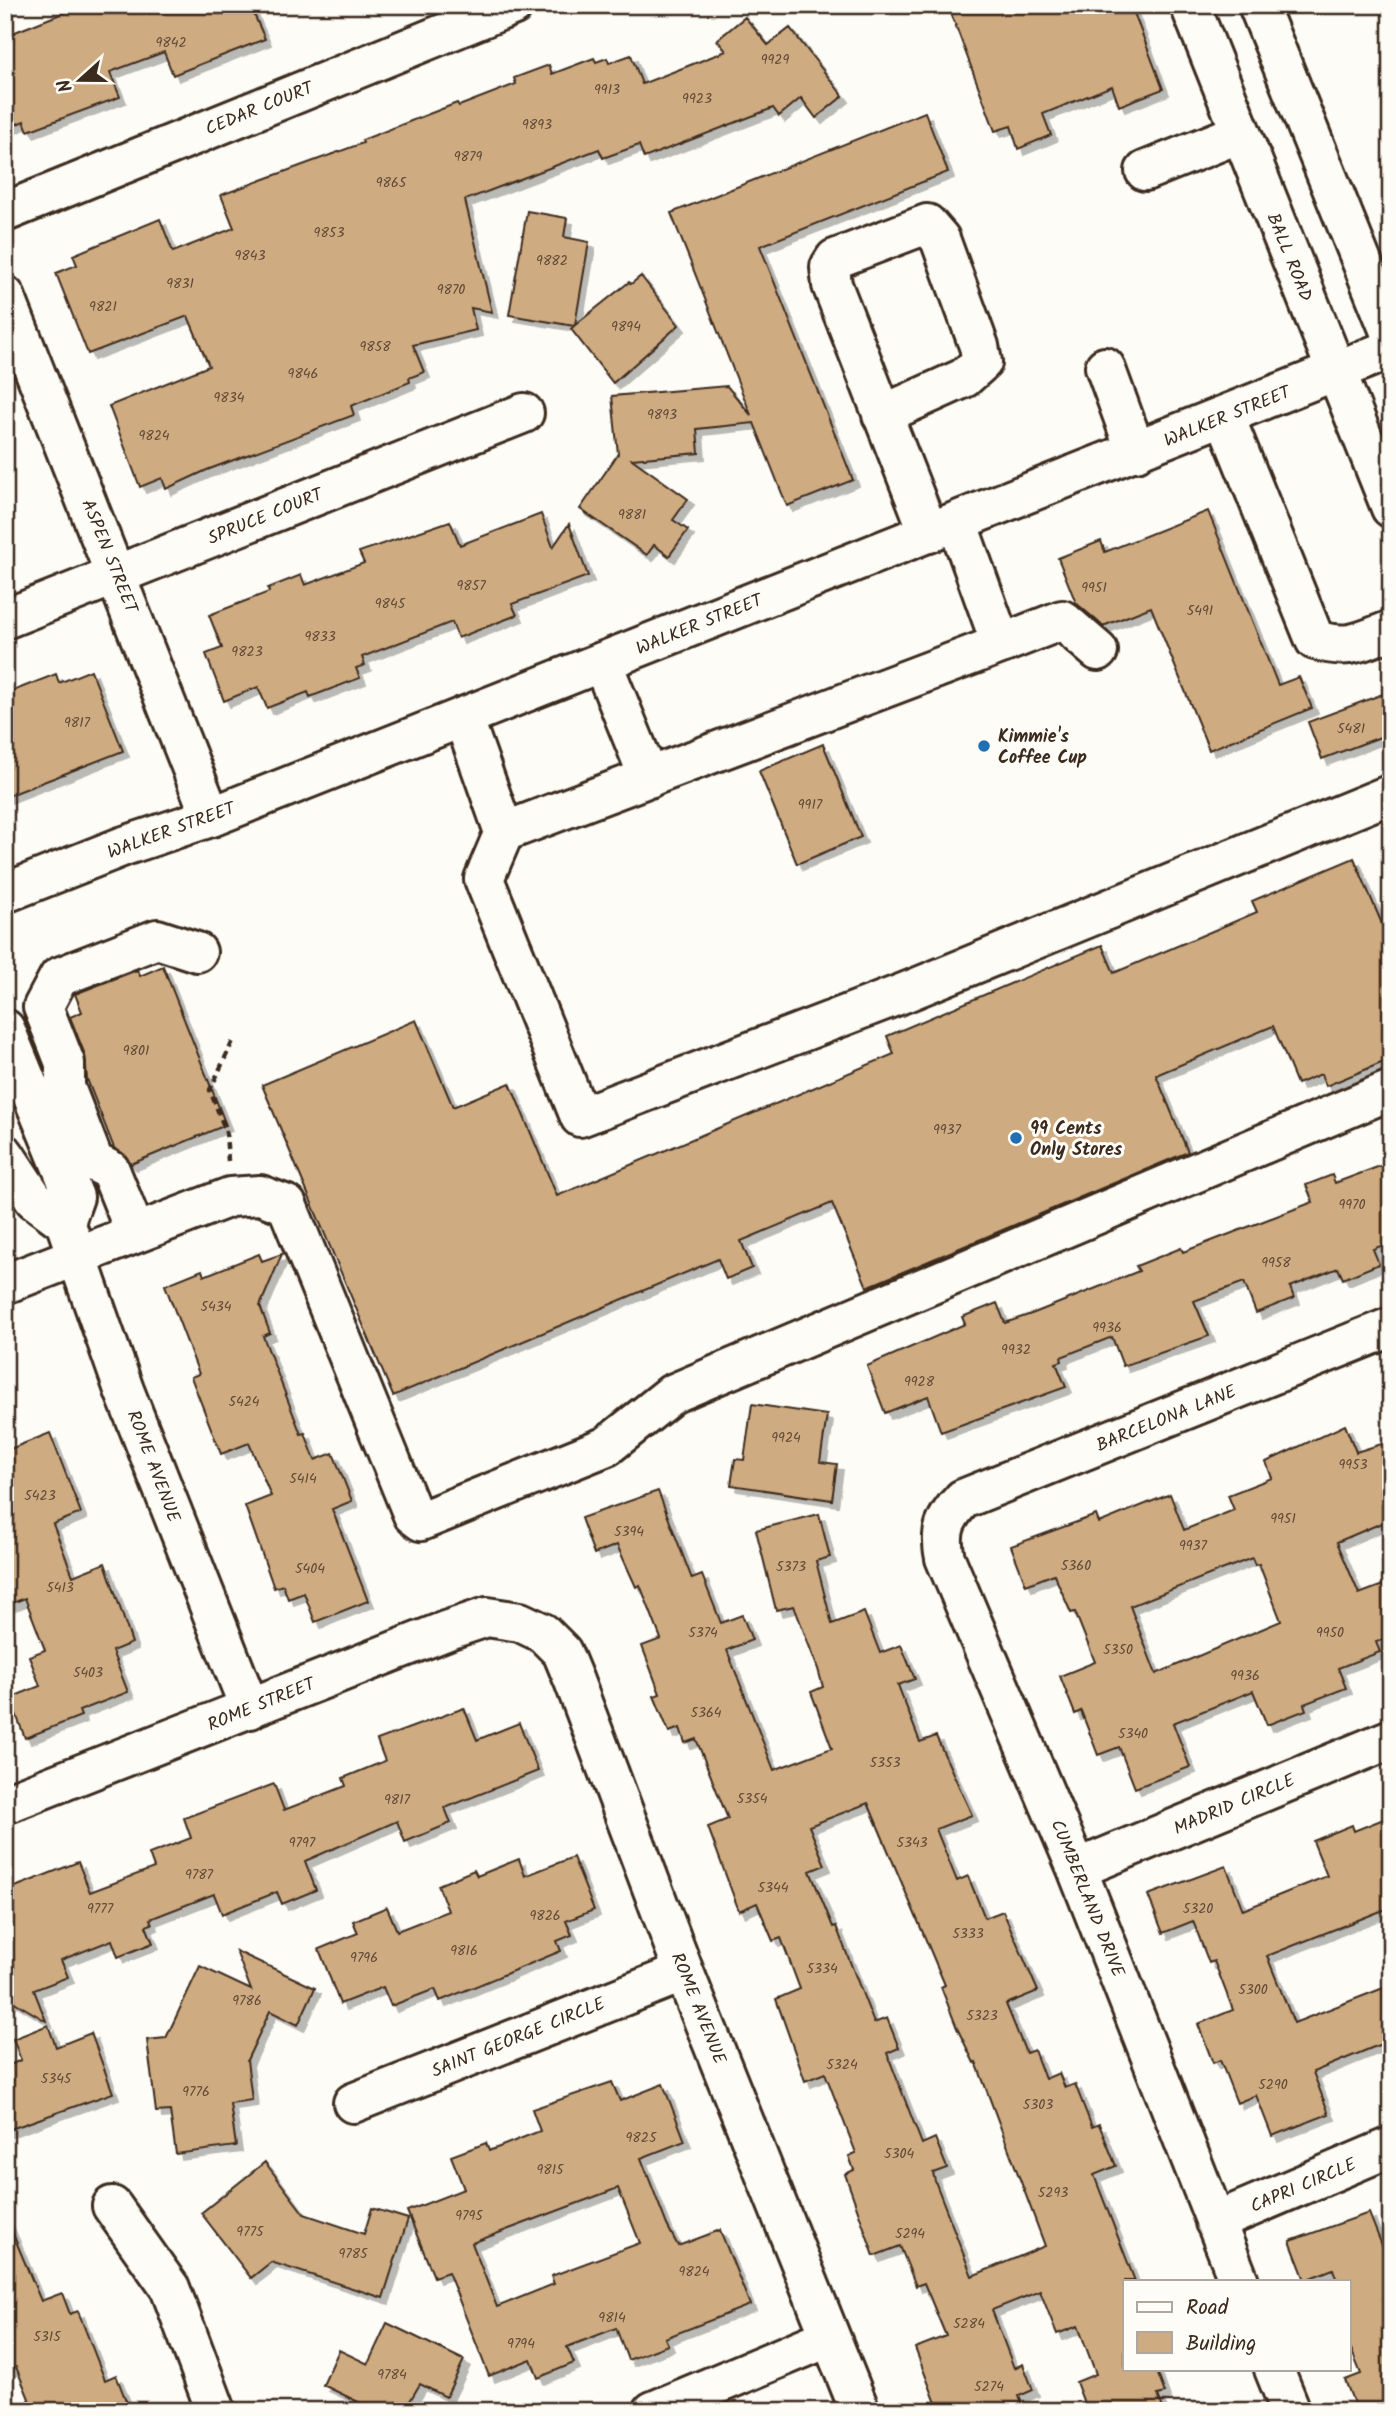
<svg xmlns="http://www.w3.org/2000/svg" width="1396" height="2416" font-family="Kalam,sans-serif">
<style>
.building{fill:#cfab81;stroke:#3b2a1e;stroke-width:2;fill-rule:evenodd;filter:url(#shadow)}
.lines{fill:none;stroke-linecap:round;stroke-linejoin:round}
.minor-casing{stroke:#3b2a1e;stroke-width:44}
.major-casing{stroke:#3b2a1e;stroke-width:44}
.path{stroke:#3b2a1e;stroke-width:4.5;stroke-dasharray:7 5;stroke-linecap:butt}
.minor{stroke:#fdfcf7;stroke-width:38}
.major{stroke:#fdfcf7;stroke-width:38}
.poi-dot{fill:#1f6fb2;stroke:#fdfcf7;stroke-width:2.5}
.labels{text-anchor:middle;stroke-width:6;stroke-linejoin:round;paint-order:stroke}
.number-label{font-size:14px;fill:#604a37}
.street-label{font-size:18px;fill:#3b2a1e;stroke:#fdfcf7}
.poi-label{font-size:18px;font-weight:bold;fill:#3b2a1e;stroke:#fdfcf7;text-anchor:start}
</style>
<defs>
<filter id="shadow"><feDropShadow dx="6" dy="6" stdDeviation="0" flood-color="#0004"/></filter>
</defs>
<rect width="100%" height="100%" fill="#fdfcf7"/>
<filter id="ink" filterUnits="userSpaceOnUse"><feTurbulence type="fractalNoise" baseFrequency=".0143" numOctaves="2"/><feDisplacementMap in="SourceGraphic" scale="14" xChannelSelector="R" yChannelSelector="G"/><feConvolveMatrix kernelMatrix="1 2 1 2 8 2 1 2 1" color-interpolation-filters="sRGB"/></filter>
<g filter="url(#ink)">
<path class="building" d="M83 5H250L265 39 173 75 164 52 110 72 120 97 28 131 24 121 5 129V36Z
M948 5H1131L1163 89 1119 106 1112 86 1043 114 1051 135 1018 149 1011 126 995 131Z
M745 17 768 45 790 28 843 96 816 118 801 98 779 116 773 108 644 158 639 145 603 158 599 149 465 200 492 312 471 308 476 330 413 345 424 372 409 378 410 382 351 406 354 415 207 470 166 489 162 478 140 487 109 406 209 366 188 316 88 354 56 273 77 265 73 255 160 219 173 252 234 228 221 195 363 143 362 140 457 103 459 106 516 84 514 78 549 65 552 74 594 58 596 62 607 58 609 63 631 55 642 84 726 51 717 40Z
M925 112 948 172 760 246 853 480 787 506 754 423 697 429 699 453 632 459 688 499 673 520 688 530 669 556 654 545 647 555 580 509 618 454 612 396 727 386 751 415 671 213Z
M527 211 567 218 564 237 589 242 575 325 629 282 631 284 641 276 679 325 613 383 571 329 574 326 509 315Z
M1208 511 1278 685 1299 677 1312 708 1209 750 1151 607 1103 626 1076 603 1058 558 1101 541 1105 552Z
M541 514 553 547 569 524 588 576 512 604 517 615 458 638 452 622 362 657 365 665 356 668 360 678 310 697 308 692 267 708 258 687 224 701 206 654 222 648 209 615 269 592 268 588 301 575 305 585 364 563 359 552 450 521 460 545Z
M91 670 123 751 5 797V694L56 674 59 683Z
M1391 691V733L1322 759 1308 722Z
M823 744 861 837 797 864 759 771Z
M1354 858 1391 945V1059L1326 1086 1321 1074 1297 1084 1273 1026 1156 1075 1188 1152 1176 1157 867 1287 832 1203 741 1241 752 1268 726 1279 718 1259 393 1396 262 1085 416 1020 453 1107 510 1083 557 1196 894 1054 887 1036 1102 945 1114 973 1257 912 1252 901Z
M163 966 226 1125 131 1164 114 1148 87 1079 85 1055 70 1017 82 1012 75 994 137 970 140 976Z
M1391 1162V1242L1373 1249 1379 1264 1343 1279 1338 1268 1290 1287 1294 1298 1256 1313 1244 1282 1194 1301 1209 1336 1123 1366 1112 1337 1061 1357 1062 1361 1056 1363 1066 1387 941 1432 928 1396 885 1413 867 1366 965 1324 962 1317 997 1303 1005 1323 1034 1313 1139 1271 1136 1266 1181 1248 1183 1252 1313 1202 1306 1185 1332 1175 1335 1183Z
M259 1254 262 1261 282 1254 260 1306 270 1333 263 1336 301 1434 305 1433 315 1460 333 1453 352 1501 332 1509 368 1601 315 1622 304 1593 288 1599 283 1585 274 1588 245 1506 271 1496 249 1443 221 1454 191 1377 199 1374 165 1285 202 1270 204 1276Z
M752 1404 827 1415 820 1462 837 1464 832 1500 731 1485 735 1459 744 1460Z
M1345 1425 1356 1452 1391 1441V1519L1337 1542 1359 1594 1391 1582V1637L1376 1642 1380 1652 1338 1668 1346 1688 1304 1704 1306 1710 1267 1725 1253 1691 1173 1723 1190 1767 1135 1788 1119 1747 1098 1755 1081 1711 1075 1714 1060 1676 1095 1662 1075 1612 1071 1613 1054 1574 1026 1585 1011 1546 1096 1515 1099 1523 1170 1494 1184 1530 1234 1510 1228 1495 1272 1478 1266 1462ZM1252 1558 1255 1565 1259 1564 1281 1621 1156 1674 1130 1606Z
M50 1433 81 1513 53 1524 73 1576 105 1563 132 1643 112 1651 128 1692 79 1711 81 1716 25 1738 10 1698 40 1686 29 1656 45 1650 25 1598 5 1606V1451Z
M658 1491 692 1579 702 1575 721 1623 742 1615 752 1640 727 1650 774 1770 832 1748 811 1692 823 1687 818 1669 794 1606 776 1610 756 1530 819 1514 830 1557 816 1561 832 1624 864 1612 880 1653 901 1645 915 1679 898 1685 920 1742 936 1736 972 1815 936 1829 957 1881 968 1876 985 1918 1003 1911 1038 1991 1006 2004 1026 2053 1034 2050 1045 2079 1059 2073 1065 2088 1075 2084 1092 2127 1099 2124 1116 2166 1094 2175 1135 2281H1125V2369H1156L1165 2393 1158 2395 1164 2411H1087L1076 2382 1096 2374 1078 2326 1057 2334 1040 2291 992 2310 1014 2368 1023 2364 1033 2390 1019 2396 1025 2411H939L915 2348 946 2336 924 2283 916 2286 900 2246 874 2256 845 2174 854 2170 849 2156 856 2153 825 2073 805 2081 776 1999 800 1989 781 1938 773 1941 757 1903 739 1911 708 1827 728 1819 696 1739 685 1743 680 1728 669 1732 654 1696 660 1694 642 1646 661 1639 640 1585 636 1587 617 1545 594 1554 581 1518ZM868 1803 945 1985 941 1987 957 2028 974 2063 976 2062 1045 2246 972 2276 935 2181 933 2173 947 2168 935 2138 922 2144 887 2053 899 2048 887 2018 874 2023 836 1926 833 1927 810 1871 825 1865 809 1826Z
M464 1708 477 1740 519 1723 538 1771 445 1808 451 1823 405 1842 397 1821 305 1861 316 1890 282 1904 277 1892 222 1914 214 1894 150 1919 152 1924 146 1926 153 1943 118 1957 112 1940 61 1960 68 1977 34 1990 46 2021 11 2000 5 2002V1891L78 1862 90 1892 154 1868 149 1854 191 1838 184 1818 274 1784 284 1810 346 1786 343 1778 385 1761 377 1740Z
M1391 1816V1907L1267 1956 1294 2023 1391 1985V2040L1313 2072 1329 2114 1272 2136 1256 2095 1237 2103 1220 2060 1213 2063 1198 2024 1233 2010 1214 1961 1209 1963 1193 1921 1163 1933 1148 1895 1226 1866 1243 1910 1327 1876 1313 1841 1352 1825 1354 1831Z
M573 1857 594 1910 566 1921 572 1935 557 1941 561 1951 440 2001 435 1989 391 2006 383 1987 340 2004 319 1949 358 1933 353 1921 387 1907 397 1931 448 1911 438 1885 474 1870 477 1876 519 1859 525 1876Z
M236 1951 315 1988 298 2025 270 2011 247 2060 252 2100 230 2103 236 2146 176 2154 170 2111 156 2112 147 2040 166 2038 200 1966 251 1990Z
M48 2025 56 2047 91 2033 113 2093 5 2131V2067L21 2060 13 2039Z
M612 2082 620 2101 663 2084 685 2141 641 2158 667 2225 678 2246 720 2230 750 2305 665 2338 668 2345 628 2360 616 2328 567 2347 574 2363 538 2378 531 2359 489 2376 448 2272 434 2277 407 2211 464 2189 451 2156 486 2143 489 2151 540 2131 532 2109ZM618 2188 640 2243 551 2276 554 2284 497 2307 472 2243Z
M265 2162 304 2214 364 2234 372 2208 408 2219 383 2298 271 2262 251 2278 201 2213Z
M1369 2213 1391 2268V2403L1370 2411H1357L1345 2380 1361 2374 1349 2344V2281H1337L1333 2269 1305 2280 1290 2241Z
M5 2215 41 2301 62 2293 70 2314 78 2311 105 2380 116 2375 130 2411H34L16 2367 5 2372Z
M387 2323 464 2360 446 2397 420 2384 404 2411H377L323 2385 339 2350 368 2364Z"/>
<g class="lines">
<defs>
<path id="minor" d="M1145 171 1240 133
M5 212 514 5
M5 296 211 817
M1105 367 1136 452
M882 415 964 378 982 362 979 346 940 239 927 224 835 259 830 267 832 285 929 533
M1225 417 1315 640C1349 650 1360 642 1391 630
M5 619 524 413
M1001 644 1062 620 1098 651
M602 662 649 778
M463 717 504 832 484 879 580 1117 906 992 1391 794
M504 832 1001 644 957 522
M5 1029 74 1197 65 1222
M5 1155 34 1199 65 1222 124 1390 250 1709
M135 1232 110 1170 94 1162 65 1087V1063L43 1007 59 977 157 939 197 952
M5 1284 230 1197 260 1195 287 1205 413 1515 421 1521 607 1446 672 1394 1391 1090
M5 1804 448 1630 487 1617 520 1622 543 1633 562 1652 574 1681 684 1972 860 2411
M1077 1869 1391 1739
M353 2103 684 1972
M112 2206 170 2288 216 2411
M1215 2222 1391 2147
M1239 2281 1077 1869 945 1558C939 1531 945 1518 963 1499L1391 1327
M1274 2369 1291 2411
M653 2411 830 2337"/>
<path id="major" d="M1190 5 1391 508
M1258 5 1391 334
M5 893 124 846 211 817 1391 349"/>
</defs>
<use href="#minor" class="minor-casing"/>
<use href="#major" class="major-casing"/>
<path class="path" d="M228 1161 226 1132 210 1090 233 1041"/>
<use href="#minor" class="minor"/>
<use href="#major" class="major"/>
</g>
</g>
<g class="poi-dot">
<circle cx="984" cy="746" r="7"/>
<circle cx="1016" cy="1138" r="7"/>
</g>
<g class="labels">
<g class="number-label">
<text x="171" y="47">9842</text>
<text x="775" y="64">9929</text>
<text x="607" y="94">9913</text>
<text x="697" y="103">9923</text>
<text x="537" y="129">9893</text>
<text x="468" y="161">9879</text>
<text x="391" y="187">9865</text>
<text x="329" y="237">9853</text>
<text x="250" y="260">9843</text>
<text x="552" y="265">9882</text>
<text x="180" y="288">9831</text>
<text x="451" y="294">9870</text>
<text x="103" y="311">9821</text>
<text x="626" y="331">9894</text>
<text x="375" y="351">9858</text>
<text x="303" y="378">9846</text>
<text x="229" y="402">9834</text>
<text x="662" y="419">9893</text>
<text x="154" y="440">9824</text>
<text x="632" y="519">9881</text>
<text x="471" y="590">9857</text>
<text x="1094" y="592">9951</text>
<text x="390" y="608">9845</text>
<text x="1200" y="615">5491</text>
<text x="320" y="641">9833</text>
<text x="247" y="656">9823</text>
<text x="77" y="727">9817</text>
<text x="1351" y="733">5481</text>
<text x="810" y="809">9917</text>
<text x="136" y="1055">9801</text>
<text x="947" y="1134">9937</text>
<text x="1352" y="1209">9970</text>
<text x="1276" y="1267">9958</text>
<text x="216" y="1311">5434</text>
<text x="1107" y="1332">9936</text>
<text x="1016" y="1354">9932</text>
<text x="919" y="1386">9928</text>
<text x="244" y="1406">5424</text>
<text x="786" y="1442">9924</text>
<text x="1353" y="1469">9953</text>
<text x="303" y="1483">5414</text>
<text x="40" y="1500">5423</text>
<text x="1283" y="1523">9951</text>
<text x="629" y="1536">5394</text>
<text x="1193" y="1550">9937</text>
<text x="1076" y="1570">5360</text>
<text x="791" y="1571">5373</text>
<text x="310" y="1573">5404</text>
<text x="60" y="1592">5413</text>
<text x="703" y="1637">5374</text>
<text x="1330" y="1637">9950</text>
<text x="1118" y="1654">5350</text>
<text x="88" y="1677">5403</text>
<text x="1245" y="1680">9936</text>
<text x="706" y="1717">5364</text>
<text x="1133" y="1738">5340</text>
<text x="885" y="1767">5353</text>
<text x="752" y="1803">5354</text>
<text x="397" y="1804">9817</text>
<text x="302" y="1847">9797</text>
<text x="912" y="1847">5343</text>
<text x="199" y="1879">9787</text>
<text x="773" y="1892">5344</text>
<text x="100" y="1913">9777</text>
<text x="1198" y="1913">5320</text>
<text x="545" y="1920">9826</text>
<text x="968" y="1938">5333</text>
<text x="464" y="1955">9816</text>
<text x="364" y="1962">9796</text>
<text x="822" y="1973">5334</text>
<text x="1253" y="1994">5300</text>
<text x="247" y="2005">9786</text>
<text x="982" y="2020">5323</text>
<text x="842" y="2069">5324</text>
<text x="56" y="2083">5345</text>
<text x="1273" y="2089">5290</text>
<text x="196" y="2096">9776</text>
<text x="1038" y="2109">5303</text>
<text x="641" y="2142">9825</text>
<text x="899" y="2158">5304</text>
<text x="550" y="2174">9815</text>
<text x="1053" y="2197">5293</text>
<text x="469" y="2220">9795</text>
<text x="250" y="2236">9775</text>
<text x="910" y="2238">5294</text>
<text x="353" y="2258">9785</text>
<text x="694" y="2276">9824</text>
<text x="612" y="2322">9814</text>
<text x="969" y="2328">5284</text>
<text x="47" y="2341">5315</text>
<text x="521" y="2348">9794</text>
<text x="392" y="2379">9784</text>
<text x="989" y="2391">5274</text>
</g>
<g class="street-label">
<text transform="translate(259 108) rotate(-22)" y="6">CEDAR COURT</text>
<text transform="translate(1290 257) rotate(68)" y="6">BALL ROAD</text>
<text transform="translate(1227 416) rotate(-22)" y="6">WALKER STREET</text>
<text transform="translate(265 516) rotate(-22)" y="6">SPRUCE COURT</text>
<text transform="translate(110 556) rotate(68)" y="6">ASPEN STREET</text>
<text transform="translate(699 624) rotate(-22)" y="6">WALKER STREET</text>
<text transform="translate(171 830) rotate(-20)" y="6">WALKER STREET</text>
<text transform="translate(1166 1418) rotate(-22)" y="6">BARCELONA LANE</text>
<text transform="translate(154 1466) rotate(69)" y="6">ROME AVENUE</text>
<text transform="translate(261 1704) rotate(-22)" y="6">ROME STREET</text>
<text transform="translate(1234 1804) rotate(-23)" y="6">MADRID CIRCLE</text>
<text transform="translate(1088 1898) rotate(68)" y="6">CUMBERLAND DRIVE</text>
<text transform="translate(699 2008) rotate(68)" y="6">ROME AVENUE</text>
<text transform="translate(518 2037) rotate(-22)" y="6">SAINT GEORGE CIRCLE</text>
<text transform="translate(1303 2185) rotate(-23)" y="6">CAPRI CIRCLE</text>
</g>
<g class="poi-label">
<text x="998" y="742">Kimmie's<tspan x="998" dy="21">Coffee Cup</tspan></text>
<text x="1030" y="1134">99 Cents<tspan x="1030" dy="21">Only Stores</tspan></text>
</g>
</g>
<rect width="1396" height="2416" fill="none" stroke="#fdfcf7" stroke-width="28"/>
<rect x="14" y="14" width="1368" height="2388" fill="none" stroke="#3b2a1e" stroke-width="2.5" filter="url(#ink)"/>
<rect x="1123" y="2280" width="228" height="91" fill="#fdfcf7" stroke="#afa8a0" stroke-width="2"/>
<rect x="1137" y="2302" width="35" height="10" fill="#fdfcf7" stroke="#afa8a0" stroke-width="2"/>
<text x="1186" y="2314" font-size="21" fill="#3b2a1e">Road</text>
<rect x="1137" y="2332" width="35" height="21" fill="#cfab81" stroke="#afa8a0" stroke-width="2"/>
<text x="1186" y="2350" font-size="21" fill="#3b2a1e">Building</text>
<g transform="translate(80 80) rotate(249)" stroke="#fdfcf7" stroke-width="5" paint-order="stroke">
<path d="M0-5L12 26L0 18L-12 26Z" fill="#3b2a1e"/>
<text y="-10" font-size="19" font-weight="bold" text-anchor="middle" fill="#3b2a1e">N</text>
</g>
</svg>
